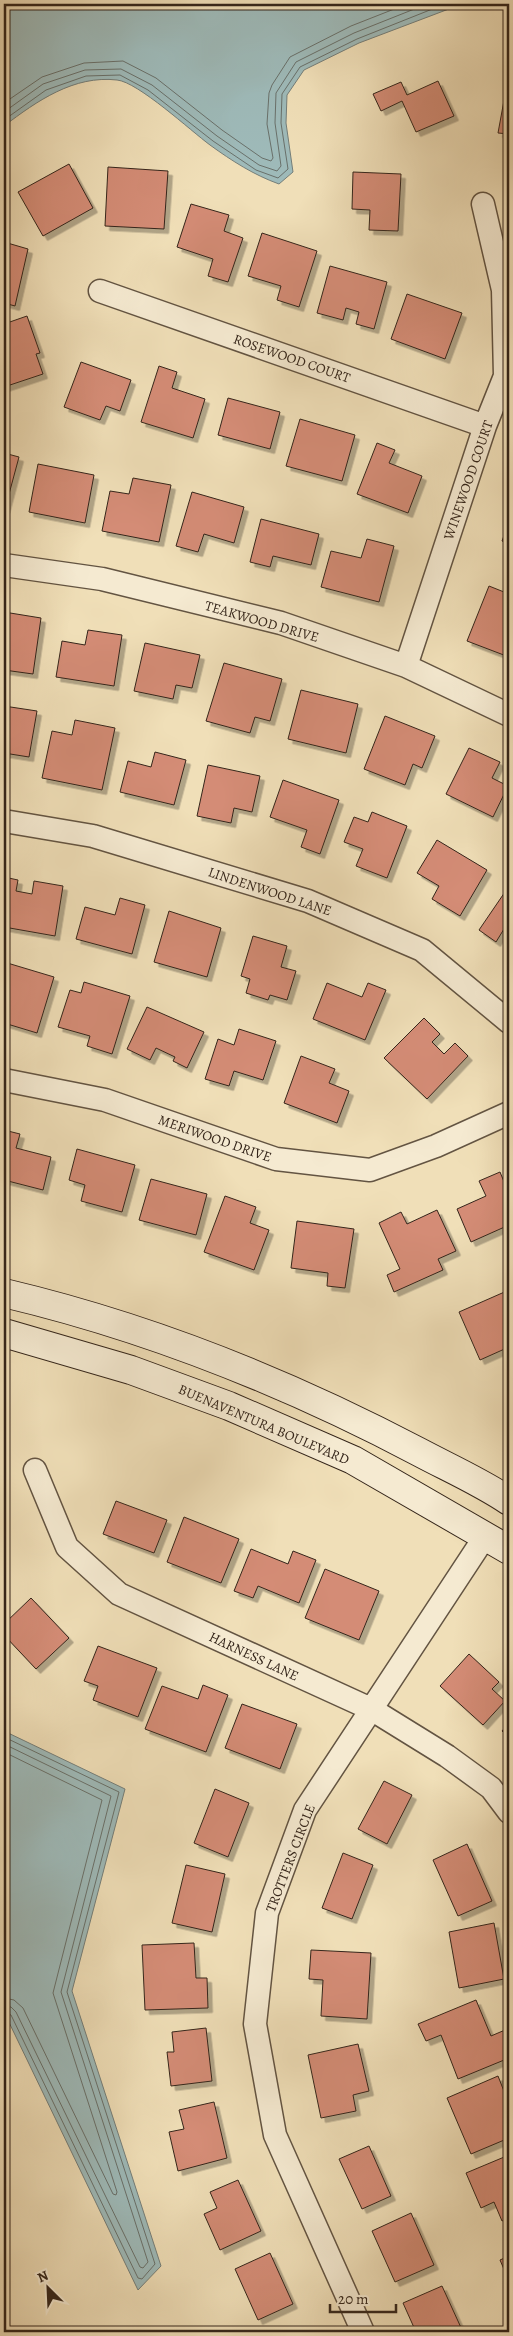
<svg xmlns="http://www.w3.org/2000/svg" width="513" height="2336" font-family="Alegreya,serif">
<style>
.water{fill:#9ebab9;stroke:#747e79}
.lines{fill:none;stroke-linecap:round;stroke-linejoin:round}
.shore{stroke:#69706a;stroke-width:1}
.building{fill:#d48c76;stroke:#34251a;filter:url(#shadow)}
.street-casing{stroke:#635442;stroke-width:25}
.secondary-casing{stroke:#34251a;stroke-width:30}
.street{stroke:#f5ead1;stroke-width:22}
.secondary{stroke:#f5ead1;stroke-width:28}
.labels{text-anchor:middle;stroke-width:4;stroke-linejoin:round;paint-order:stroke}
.street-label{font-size:14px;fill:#34251a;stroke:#f5ead1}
</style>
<defs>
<filter id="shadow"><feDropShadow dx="4.5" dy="4.5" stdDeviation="0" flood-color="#0004"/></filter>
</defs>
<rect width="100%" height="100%" fill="#f0dfb8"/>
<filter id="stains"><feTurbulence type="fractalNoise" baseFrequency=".004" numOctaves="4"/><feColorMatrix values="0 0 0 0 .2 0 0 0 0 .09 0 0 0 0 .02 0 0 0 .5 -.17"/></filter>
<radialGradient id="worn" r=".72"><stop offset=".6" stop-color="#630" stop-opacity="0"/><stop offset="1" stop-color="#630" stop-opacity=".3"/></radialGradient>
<path class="water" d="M4 4H462L359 43 304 70 287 95 286 123 293 172 279 184C254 175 232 161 210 145 191 131 138 82 117 80 74 75 37 101 4 126Z
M4 1731 125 1789 72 1991 161 2266 138 2290 4 2012Z"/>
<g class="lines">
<path class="shore" d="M4 103 42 77 84 63 123 61 156 78 222 130 262 158 271 161 273 158 267 124 269 93 272 85 290 57 351 26 407 4
M4 112 43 84 85 70 121 69 152 85 217 136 259 165 277 171 281 166 275 123 276 93 296 62 354 33 427 4
M4 120 46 90 86 76 120 75 148 90 213 141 256 170 278 178 288 169 281 123 282 94 300 67 357 39 445 4
M4 1737 119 1792 67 1992 155 2264 142 2279 138 2278 11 2015 4 2012
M4 1744 111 1796 61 1992 148 2262 143 2268 140 2267 16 2012 11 2007 4 2006
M4 1752 102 1800 53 1993 117 2192 116 2195 113 2194 23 2008 14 2000 4 1998"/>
</g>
<path class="building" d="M509 73V134L498 133Z
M438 81 454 116 416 132 402 101 381 111 373 94 401 82 407 95Z
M69 164 93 208 43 236 18 192Z
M108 167 168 171 164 229 105 226Z
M353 172 401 174 398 231 369 230 370 210 352 209Z
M191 204 229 215 224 231 243 238 228 282 208 276 213 259 177 247Z
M262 233 317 251 299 307 277 300 281 286 248 276Z
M4 242 28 249 15 306 4 303Z
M330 266 387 282 374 329 356 324 359 312 346 308 343 320 317 313Z
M407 294 462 313 445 359 391 339Z
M27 316 40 353 36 354 43 374 4 387V324Z
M81 362 131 380 120 411 106 406 100 420 64 407Z
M159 366 177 372 172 388 205 399 193 438 141 422Z
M228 398 280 412 270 449 218 435Z
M300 419 355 435 342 481 286 466Z
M377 443 395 450 389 463 422 476 408 513 357 494Z
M4 453 19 457 5 509H4Z
M38 464 94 475 85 523 29 512Z
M133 478 171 485 159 542 102 531 110 491 129 494Z
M192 492 244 507 234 543 204 534 198 552 176 546Z
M261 519 319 534 311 565 273 556 270 567 250 562Z
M509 522V544L502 541Z
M367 539 394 546 379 602 321 587 331 551 361 558Z
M489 586 509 594V657L467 641Z
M4 612 41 618 33 674 4 670Z
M88 630 122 635 114 686 56 677 62 641 85 645Z
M145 643 200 655 192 688 176 685 173 699 134 691Z
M224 663 282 679 270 721 255 717 250 733 206 721Z
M301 690 358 704 346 753 288 739Z
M4 706 37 711 29 757 4 753Z
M385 716 435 736 422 768 413 764 405 785 364 769Z
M75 720 115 728 102 790 42 778 52 731 72 735Z
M469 748 500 762 492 778 508 786 493 817 446 794Z
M155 752 186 760 174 805 120 792 128 761 151 767Z
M208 765 260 776 252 812 234 808 231 823 197 816Z
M283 780 339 800 320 854 301 847 307 830 270 817Z
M372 812 407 826 387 878 356 866 363 849 344 842 354 817 368 822Z
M437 840 487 870 460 916 432 899 439 886 417 873Z
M4 877 18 880 16 891 32 894 34 881 63 886 55 936 4 927Z
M507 889 509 891V933L504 929 496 942 479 930Z
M120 898 145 905 132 954 76 939 85 907 115 915Z
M169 911 221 928 207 977 154 962Z
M253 936 287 946 281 967 296 971 287 1000 270 995 268 1000 246 993 250 979 241 976Z
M4 962 54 977 37 1033 4 1023Z
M84 982 130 996 112 1054 87 1046 90 1036 58 1027 70 990 81 993Z
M327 983 362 997 368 983 386 990 365 1040 313 1019Z
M147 1007 204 1032 187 1068 173 1061 175 1057 156 1048 150 1060 127 1049Z
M424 1018 440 1034 432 1042 444 1054 455 1043 468 1056 427 1099 384 1058Z
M239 1029 276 1041 263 1080 234 1071 229 1086 205 1079 218 1039 234 1045Z
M301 1056 335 1069 329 1083 349 1091 337 1123 284 1103Z
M4 1130 20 1134 16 1148 51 1157 43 1190 4 1180Z
M77 1149 135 1165 122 1212 81 1201 85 1185 69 1180Z
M500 1172 509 1194V1225L471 1242 457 1209 486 1196 479 1181Z
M151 1179 207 1194 196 1235 139 1220Z
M225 1196 256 1207 250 1223 269 1230 254 1270 204 1252Z
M437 1210 456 1251 438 1259 443 1270 394 1292 387 1275 400 1269 379 1223 401 1212 407 1224Z
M297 1221 354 1229 345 1288 327 1286 328 1273 291 1268Z
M509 1290V1347L480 1360 459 1312Z
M116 1501 167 1520 154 1553 103 1534Z
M184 1517 239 1539 221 1583 167 1562Z
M251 1549 288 1564 293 1551 316 1560 299 1603 258 1586 253 1598 234 1591Z
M325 1569 379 1591 359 1640 305 1618Z
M31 1598 69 1638 36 1669 4 1635V1624Z
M98 1646 157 1668 138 1717 93 1700 98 1686 84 1681Z
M469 1654 499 1682 492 1689 505 1701 483 1725 440 1686Z
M203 1685 228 1695 206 1752 145 1729 162 1686 198 1699Z
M242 1704 297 1724 280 1769 225 1748Z
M509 1723V1738L502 1731Z
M384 1781 412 1795 387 1844 358 1829Z
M215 1789 249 1803 228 1857 194 1843Z
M467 1844 492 1901 458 1916 433 1860Z
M343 1853 373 1865 352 1919 322 1908Z
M186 1865 225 1874 212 1932 172 1923Z
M494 1923 504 1979 459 1988 449 1932Z
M194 1943 196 1978H207L208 2008 145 2010 142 1945Z
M311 1950 371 1953 367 2019 321 2016 323 1980 309 1979Z
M476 2000 491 2036 505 2030 509 2042V2058L458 2079 441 2035 426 2041 418 2024Z
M206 2028 212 2081 171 2086 167 2052H174L172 2032Z
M358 2044 369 2091 353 2095 356 2111 321 2118 308 2055Z
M498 2076 509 2104V2138L471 2154 447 2098Z
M214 2102 227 2158 178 2171 169 2132 184 2129 179 2110Z
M369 2146 391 2196 362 2209 339 2159Z
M509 2155V2218L502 2221 494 2202 481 2208 466 2173Z
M238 2180 261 2231 220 2250 204 2214 217 2208 210 2192Z
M411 2213 434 2265 395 2282 372 2231Z
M270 2253 293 2304 258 2320 235 2269Z
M509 2256V2281L500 2260Z
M442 2286 463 2332H416L403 2303Z"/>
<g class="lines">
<defs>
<path id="street" d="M100 291 485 426
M4 565 102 579 281 623 406 666 509 715
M406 666 485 426 505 376 503 290 483 204
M4 821 93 836 308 901 422 950 509 1022
M4 1080 105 1100 276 1159 370 1170 436 1146 509 1113
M35 1470 67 1547 119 1594 371 1709 447 1756 491 1788 509 1812
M363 2332 275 2135 255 2024 267 1913 305 1810 486 1535"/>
<path id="secondary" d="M4 1293C148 1327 288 1383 419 1452 449 1468 481 1482 509 1501
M4 1333 131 1370 229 1406 353 1460 509 1550"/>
</defs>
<use href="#street" class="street-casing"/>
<use href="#secondary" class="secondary-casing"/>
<use href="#street" class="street"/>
<use href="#secondary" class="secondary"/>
</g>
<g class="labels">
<g class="street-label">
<text transform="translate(292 358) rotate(19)" y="5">ROSEWOOD COURT</text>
<text transform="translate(468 480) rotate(-71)" y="5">WINEWOOD COURT</text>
<text transform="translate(262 621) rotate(16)" y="5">TEAKWOOD DRIVE</text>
<text transform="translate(270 891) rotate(18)" y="5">LINDENWOOD LANE</text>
<text transform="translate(215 1138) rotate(19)" y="5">MERIWOOD DRIVE</text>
<text transform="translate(264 1424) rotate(23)" y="5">BUENAVENTURA BOULEVARD</text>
<text transform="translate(254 1656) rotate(25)" y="5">HARNESS LANE</text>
<text transform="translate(290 1858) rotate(-69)" y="5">TROTTERS CIRCLE</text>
</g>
</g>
<rect width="513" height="2336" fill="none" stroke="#f0dfb8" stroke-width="20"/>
<rect x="5" y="5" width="503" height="2326" fill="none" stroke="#34251a" stroke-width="2.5"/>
<rect x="10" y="10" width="493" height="2316" fill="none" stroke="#34251a"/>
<g transform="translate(48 2288) rotate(336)" stroke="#f5ead1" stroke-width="4" paint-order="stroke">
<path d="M0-4L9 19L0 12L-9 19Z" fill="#34251a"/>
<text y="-8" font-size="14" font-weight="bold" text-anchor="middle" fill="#34251a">N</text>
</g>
<path d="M330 2304v8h66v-8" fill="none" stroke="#34251a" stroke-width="2.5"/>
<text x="338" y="2304" font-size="15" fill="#34251a" stroke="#f5ead1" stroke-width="4" paint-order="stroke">20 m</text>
<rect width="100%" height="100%" filter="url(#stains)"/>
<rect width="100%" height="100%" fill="url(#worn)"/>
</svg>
